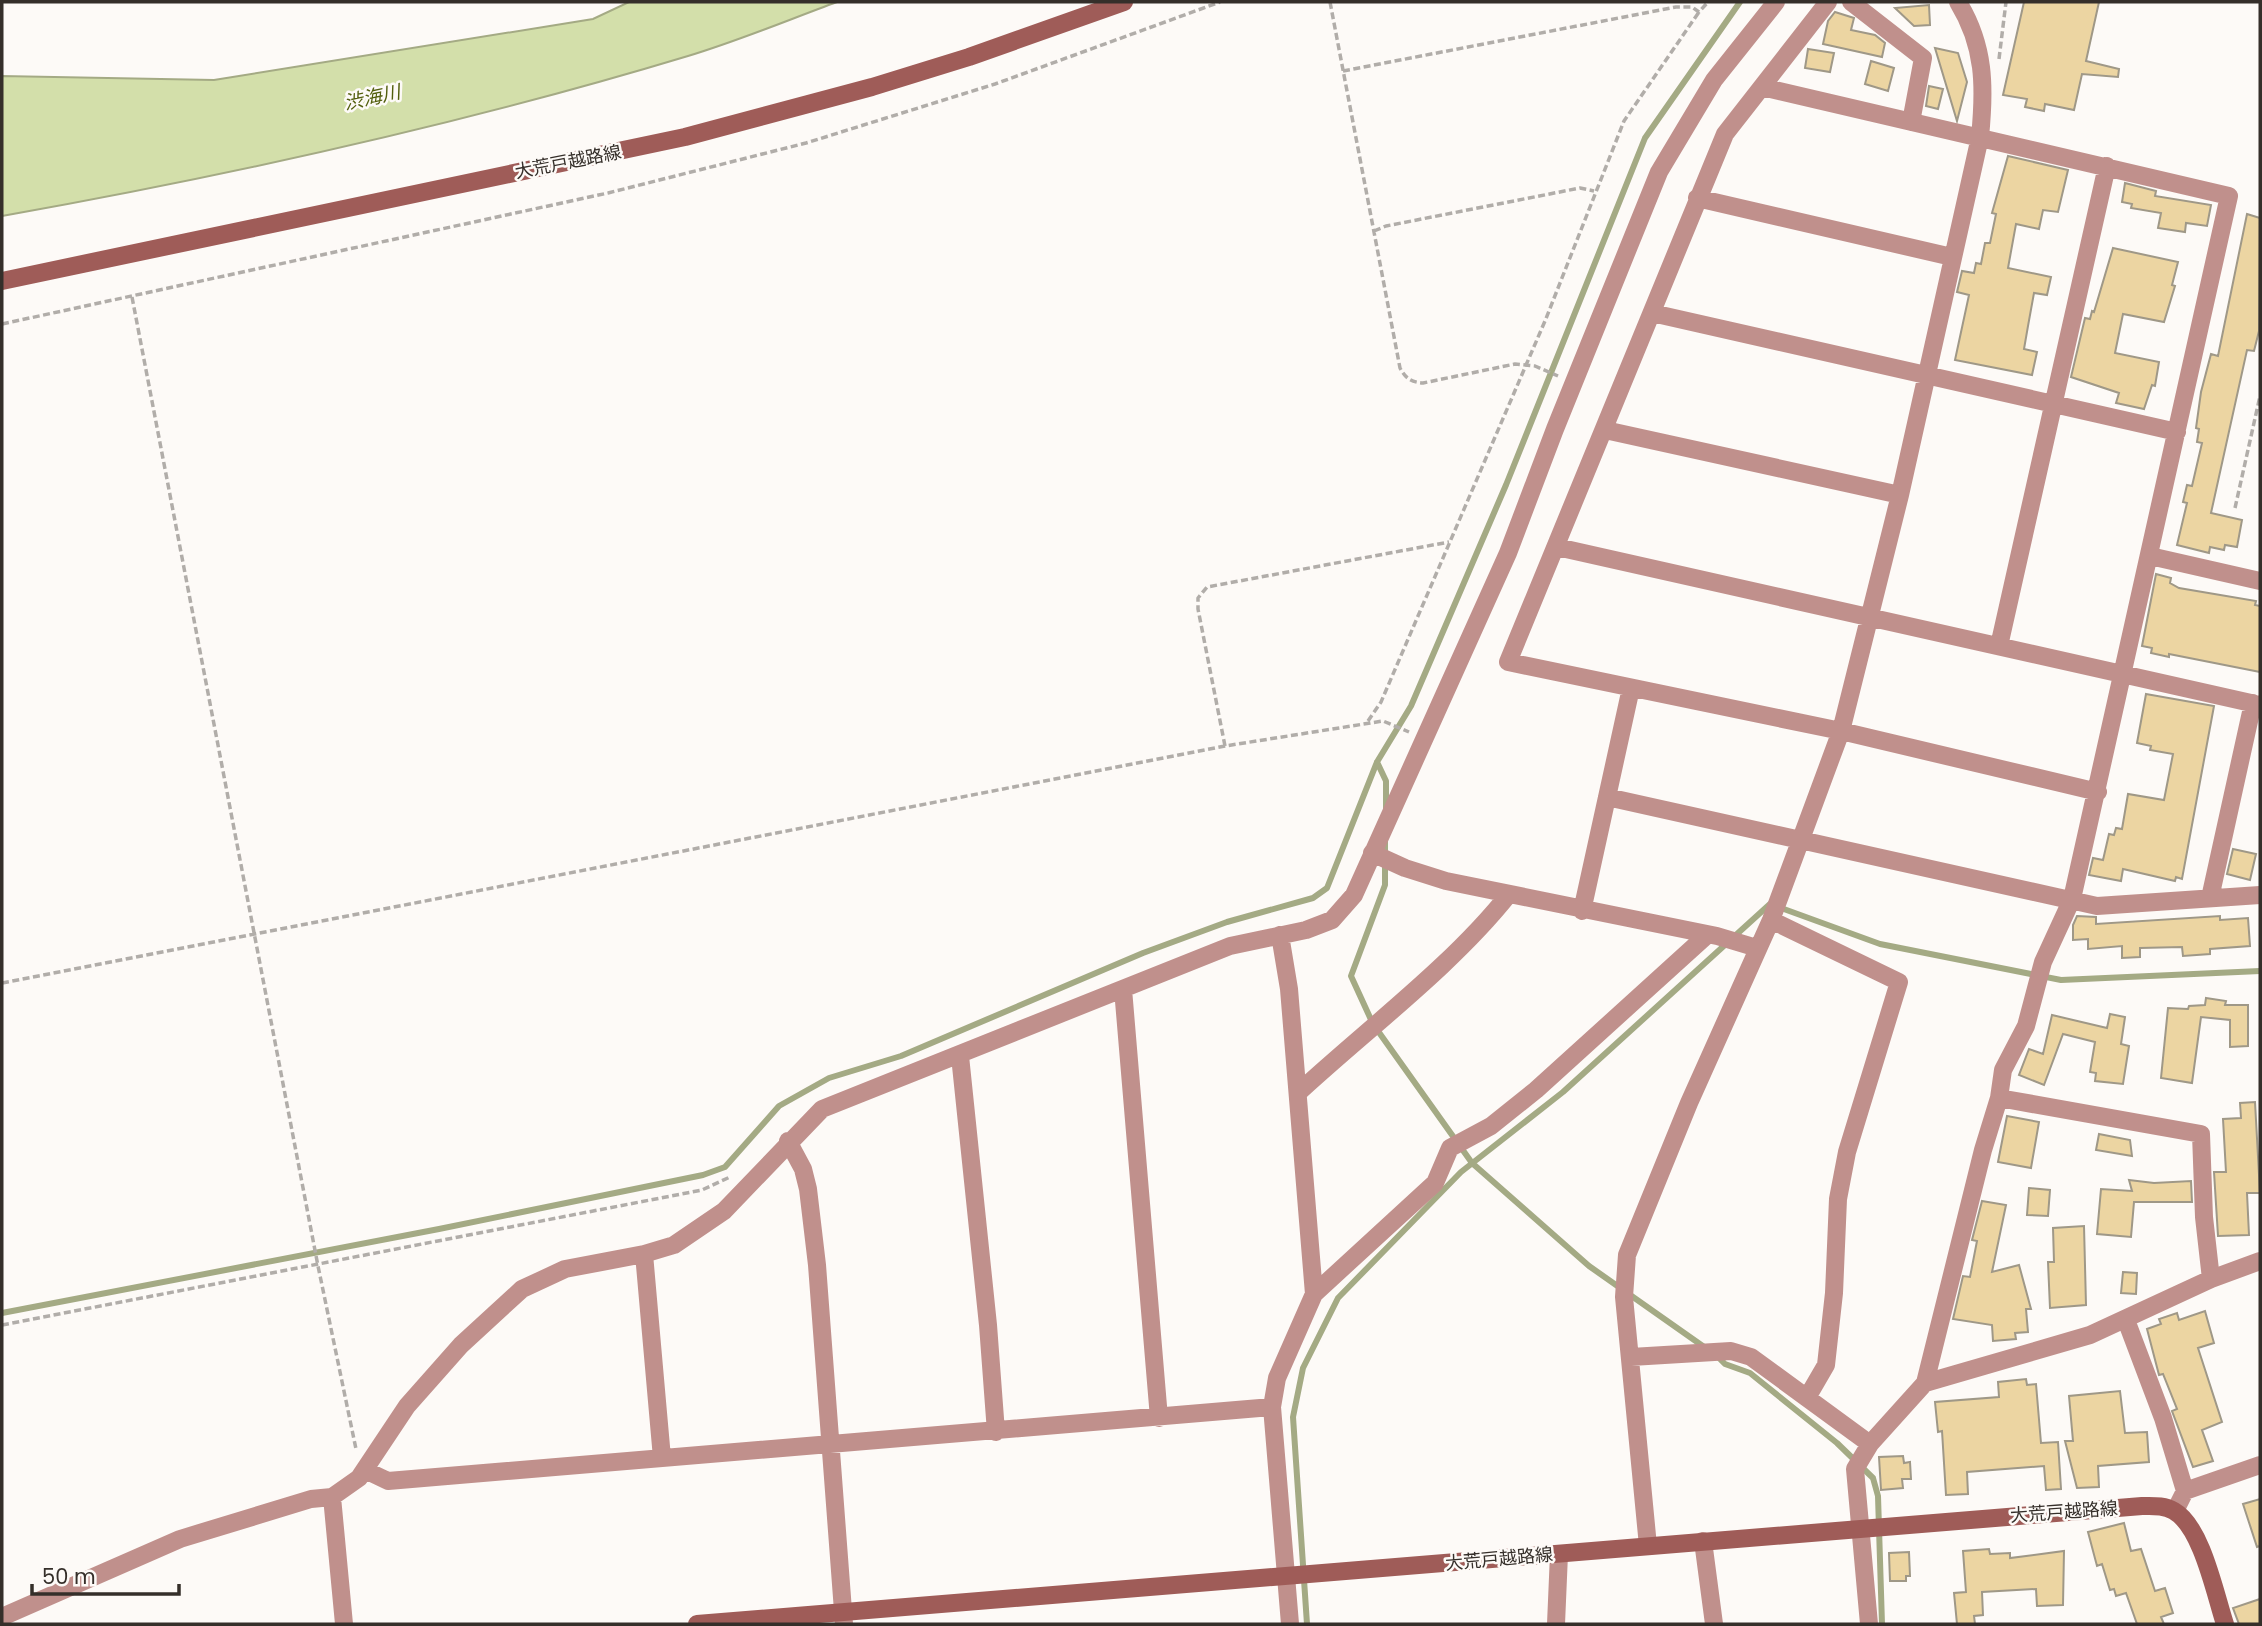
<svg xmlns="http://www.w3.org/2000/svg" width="2262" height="1626" font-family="Poppins,'Noto Sans JP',sans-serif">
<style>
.water{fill:#d3dfaa;stroke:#a4aa84;stroke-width:2}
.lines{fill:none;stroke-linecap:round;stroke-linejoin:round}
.stream{stroke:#a4aa84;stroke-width:6}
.building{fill:#ecd5a2;stroke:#9f9887;stroke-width:2}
.path{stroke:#b1ada9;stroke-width:3.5;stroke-dasharray:7 3.5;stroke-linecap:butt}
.minor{stroke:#c0908c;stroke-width:18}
.secondary{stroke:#9f5c58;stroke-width:18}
.labels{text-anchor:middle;stroke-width:5;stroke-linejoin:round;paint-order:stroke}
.street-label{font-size:18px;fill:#352f2a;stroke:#fdfaf7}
.water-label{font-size:19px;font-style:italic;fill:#525e0d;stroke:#fdfaf7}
</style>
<rect width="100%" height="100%" fill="#fdfaf7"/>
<path class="water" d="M629 2H837C788 20 738 41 688 56 463 124 232 175 2 216V76L214 80 593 19Z"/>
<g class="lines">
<path class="stream" d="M1377 762 1386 781V810
M1385 839V885L1351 976 1373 1024 1472 1163 1589 1266 1707 1349
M2 1313 439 1229 703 1175 725 1167 779 1106 829 1078 901 1056 1143 953 1227 922 1313 898 1327 888 1377 762 1411 706 1506 485 1645 138 1740 2
M1716 1355 1725 1364 1750 1373 1837 1443 1873 1478 1878 1496 1882 1624
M1307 1624 1293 1417 1303 1368 1338 1298 1461 1172 1563 1092 1770 904 1880 944 2061 980 2260 971"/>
</g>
<path class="building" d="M2024 2H2099L2086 61 2119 69 2118 77 2082 74 2074 110 2045 104 2044 111 2025 107 2027 99 2003 95Z
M1929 5 1930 25 1914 26 1895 8Z
M1835 12 1854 18 1851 30 1875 35 1885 43 1882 57 1823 44 1828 21Z
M1935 48 1958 53 1967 82 1957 121Z
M1808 49 1834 53 1830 72 1805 68Z
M1871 61 1894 68 1888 91 1865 84Z
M1929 86 1943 89 1938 109 1926 106Z
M2008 156 2068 170 2058 212 2043 210 2039 229 2016 224 2008 268 2051 277 2047 295 2034 293 2028 326 2024 349 2037 352 2032 375 1955 360 1969 295 1957 292 1962 271 1974 273 1976 263 1981 264 1985 243H1990L1996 214 1992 213Z
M2125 183 2156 191 2155 196 2211 205 2207 226 2186 223 2185 232 2158 228 2161 213 2131 208 2132 204 2122 202Z
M2247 214 2260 218 2259 331 2254 351 2247 350 2211 513 2242 520 2237 547 2225 545 2224 550 2210 547 2209 553 2177 545 2187 503 2183 502 2187 485 2192 486 2202 443 2197 442 2199 429 2196 428 2201 392 2211 354 2218 356Z
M2113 248 2178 262 2172 285 2175 286 2164 322 2123 314 2115 353 2159 362 2155 386 2152 385 2144 409 2116 403 2119 393 2071 377 2085 318 2090 319 2092 311 2094 312Z
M2156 574 2171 578 2170 583 2179 588 2256 601 2255 605 2260 606V672L2169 654V657L2151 653 2152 648 2142 646Z
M2146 694 2214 706 2182 879 2176 877 2175 881 2123 869 2121 881 2089 875 2093 858 2103 860 2109 834 2114 835 2116 828 2122 829 2128 794 2164 800 2173 754 2150 750 2151 746 2137 743Z
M2233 849 2256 854 2250 880 2227 874Z
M2077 916 2096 917V924L2220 916V920L2248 918 2250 946 2210 949V954L2183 956 2182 947 2140 948V957L2122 958V946L2088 949V939L2073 940V925Z
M2206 998 2226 1001 2225 1005H2248V1046L2230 1047V1020L2201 1017 2192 1083 2161 1078 2168 1008 2188 1009 2189 1006 2205 1005Z
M2110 1014 2125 1017 2121 1044 2129 1046 2123 1084 2095 1081 2096 1073 2090 1072 2095 1042 2063 1034 2044 1085 2019 1075 2029 1049 2043 1054 2052 1015 2107 1028Z
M2255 1102 2260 1193H2247L2249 1235 2218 1236 2214 1172H2226L2223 1119 2241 1118 2240 1103Z
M2007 1116 2039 1122 2031 1168 1998 1162Z
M2099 1134 2130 1140 2132 1156 2096 1150Z
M2129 1180 2154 1183 2191 1181 2192 1202H2134L2131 1237 2097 1234 2101 1189 2132 1191Z
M2029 1188 2050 1190 2048 1216 2027 1215Z
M1982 1201 2006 1205 1992 1272 2019 1265 2031 1309H2026L2028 1332 2015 1333 2016 1339 1993 1341 1992 1325 1953 1319 1963 1276 1970 1277 1977 1241 1972 1240Z
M2084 1226 2086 1305 2050 1308 2048 1262H2054L2053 1228Z
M2123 1272 2137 1273 2136 1294 2121 1293Z
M2205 1311 2214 1343 2198 1348 2222 1422 2202 1430 2213 1461 2193 1467 2172 1411 2177 1409 2163 1374 2159 1375 2147 1329 2161 1324 2159 1319 2177 1313 2179 1320Z
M2026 1379 2027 1385 2036 1384 2041 1443 2058 1442 2061 1489 2046 1490 2044 1466 1967 1472 1968 1494 1946 1495 1942 1431 1938 1432 1935 1402 1999 1397 1998 1382Z
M2120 1391 2125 1433 2147 1432 2149 1462 2098 1466 2099 1487 2077 1488 2065 1441H2073L2069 1396Z
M1903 1456 1904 1463 1910 1462 1911 1479H1902L1903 1488 1881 1490 1879 1457Z
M2260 1499V1546L2257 1547 2243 1504Z
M2124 1523 2131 1551 2141 1549 2155 1591 2165 1588 2173 1613 2161 1617 2164 1624H2137L2126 1593 2116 1596 2114 1589 2110 1590 2102 1564 2097 1566 2088 1532Z
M1989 1549 1990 1554 2010 1553V1558L2064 1551 2063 1605 2037 1606 2036 1589 1982 1592 1983 1615 1974 1616 1975 1624H1957L1954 1593 1966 1592 1963 1551Z
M1909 1552 1910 1576H1906V1581H1890L1889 1553Z
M2260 1599V1624H2239L2233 1608Z"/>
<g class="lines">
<path class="path" d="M1330 2 1400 368C1406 379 1411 382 1423 383L1515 364 1535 366 1558 376
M1999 59 2006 2
M1343 71 1676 7H1692L1699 12 1708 2
M1374 231 1386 226 1580 188 1594 191
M132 297 318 1266 356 1449
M2 324 608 193 806 143 995 84 1220 2
M2235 508 2260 396
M1368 721 1381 702 1545 321 1624 121 1699 12
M1225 746 1198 609V598L1207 587 1449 542
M2 983 1225 746 1383 721 1409 732
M2 1325 702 1190 730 1177"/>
<path class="minor" d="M1828 2 1725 134 1508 662 1841 731 2098 792
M1851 2 1923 58 1911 122
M1762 87 2229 196 2072 899 2043 962 2026 1026 2003 1070 1999 1098 1983 1150 1925 1383
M1697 198 1952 257
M1652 313 2177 432
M1605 430 1900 495
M1557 547 2260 705
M2150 556 2260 581
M1999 646 2107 166
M1607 797 2097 906 2260 895
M1372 853 1405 868 1446 881 1717 936 1757 948
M2210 898 2253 703
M1582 911 1631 688
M1771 920 1899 982 1847 1152 1838 1199 1834 1293 1826 1365 1808 1396
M1280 935 1289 989 1314 1294
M1123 989 1159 1418
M960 1056 988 1325 996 1432
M1298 1093C1366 1030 1452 966 1509 894
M1999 1098 2201 1134 2204 1217 2211 1279
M788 1141 803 1169 808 1189 817 1265 844 1624
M644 1254 662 1458
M2126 1320 2163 1418 2185 1491 2175 1511
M1631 1357 1731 1351 1751 1357 1870 1444
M365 1470 388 1481 1272 1407
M2185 1491 2260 1465
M332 1497 344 1624
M1703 1541 1714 1624
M1648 1546 1624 1297 1627 1255 1689 1103 1771 920 1841 731 1900 495 1980 137C1985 87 1985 46 1958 2
M2 1617 180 1539 311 1499 332 1497 359 1478 407 1406 461 1345 522 1289 565 1269 644 1254 674 1245 724 1211 822 1109 1230 946 1306 930 1332 920 1354 895 1508 553 1555 429 1659 172 1714 80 1776 2
M1290 1624 1272 1407 1277 1378 1314 1294 1435 1183 1450 1148 1491 1126 1536 1090 1707 935
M1556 1624 1559 1554
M1869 1624 1855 1469 1870 1444 1925 1383 2090 1335 2211 1279 2260 1261"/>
<path class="secondary" d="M2 281 685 137 872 87 969 57 1124 2
M697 1624 2142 1506C2153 1506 2164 1505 2174 1511 2202 1527 2215 1594 2225 1624"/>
</g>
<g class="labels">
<g class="street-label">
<text transform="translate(568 162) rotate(-11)" y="6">大荒戸越路線</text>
<text transform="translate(2064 1512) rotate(-4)" y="6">大荒戸越路線</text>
<text transform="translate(1499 1559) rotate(-5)" y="6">大荒戸越路線</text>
</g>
<g class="water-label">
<text transform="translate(372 97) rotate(-12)" y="7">渋海川</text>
</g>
</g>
<rect width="2262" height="1626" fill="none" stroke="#352f2a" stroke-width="7"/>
<path d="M32 1584v10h147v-10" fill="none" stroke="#352f2a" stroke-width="3.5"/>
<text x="42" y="1584" font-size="21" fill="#352f2a" stroke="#fdfaf7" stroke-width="5" paint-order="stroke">50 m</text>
</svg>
